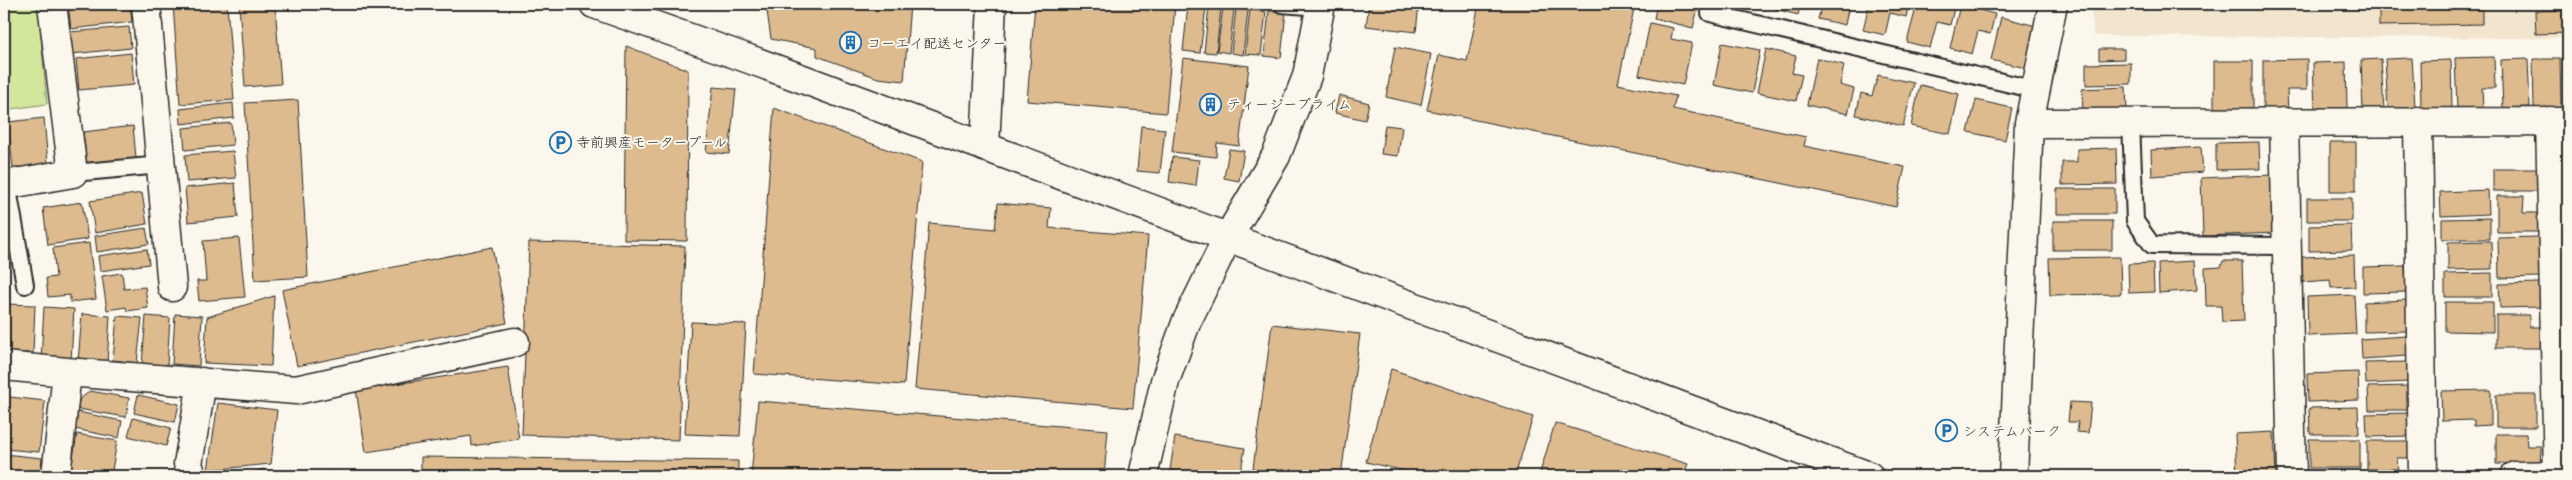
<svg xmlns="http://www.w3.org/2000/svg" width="2572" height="480" font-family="'Playpen Sans','Klee One',sans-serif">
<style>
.built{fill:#f2e5d0}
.green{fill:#d2e79c;stroke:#7e8964}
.building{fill:#ddbb8f;stroke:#2b2b2b}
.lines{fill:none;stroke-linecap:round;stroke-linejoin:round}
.lane-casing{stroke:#2b2b2b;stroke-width:20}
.street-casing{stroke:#2b2b2b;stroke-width:31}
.secondary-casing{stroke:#2b2b2b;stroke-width:31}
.lane{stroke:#fbf7ec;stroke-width:16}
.street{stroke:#fbf7ec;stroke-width:28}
.secondary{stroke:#fbf7ec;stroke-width:28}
.labels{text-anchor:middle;stroke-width:4;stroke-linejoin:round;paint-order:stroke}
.poi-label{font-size:14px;fill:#2b2b2b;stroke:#fbf7ec;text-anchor:start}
</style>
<rect width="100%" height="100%" fill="#fbf7ec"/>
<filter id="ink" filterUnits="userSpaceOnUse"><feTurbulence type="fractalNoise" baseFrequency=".02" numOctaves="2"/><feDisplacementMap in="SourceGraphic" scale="10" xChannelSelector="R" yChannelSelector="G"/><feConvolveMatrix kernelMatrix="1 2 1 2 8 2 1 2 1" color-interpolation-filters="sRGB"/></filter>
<g filter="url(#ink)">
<path class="built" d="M2090 4H2568V38L2094 36Z"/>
<path class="green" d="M4 4H38L47 104 4 110Z"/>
<path class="building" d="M68 4H130L132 22 71 29Z
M173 4H227L234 100 180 104Z
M239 4H275L281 84 245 87Z
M766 4H910L904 81 878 78 817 56V48L771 39Z
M1035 4H1175L1166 113 1027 101Z
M1369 4H1419L1416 32 1366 26Z
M1479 4H1635L1618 84 1676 96 1673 109 1806 137 1804 146 1905 167 1896 207 1427 110 1439 55 1467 61Z
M1657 4H1699L1693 28 1654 18Z
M1777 4H1801L1798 15 1775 9Z
M1822 4H1849L1845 25 1818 19Z
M1869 4H1909L1906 17 1890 13 1885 35 1863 30Z
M1917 4H1955L1950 25 1937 22 1930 48 1907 42Z
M1188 5 1206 7 1200 53 1183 51Z
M1960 5 1995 14 1990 34 1978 31 1972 54 1950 48Z
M2482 5V24L2379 26V6Z
M1209 6 1221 8 1216 53 1204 52Z
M1223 8 1234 9 1229 53 1217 51Z
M1236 9 1248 10 1243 55 1231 53Z
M1250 10 1266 12 1261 55 1245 54Z
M2568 10V33L2536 34 2535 11Z
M1269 11 1286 12 1281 58 1264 56Z
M2001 17 2036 26 2026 68 1991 60Z
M1650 23 1673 28 1671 39 1692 43 1683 85 1639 75Z
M129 27 131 48 71 54 69 32Z
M1722 43 1760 50 1752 93 1714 85Z
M626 46 688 70 687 241 624 240Z
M1395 47 1431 54 1421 105 1386 97Z
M1766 49 1796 56 1792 73 1802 75 1796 101 1757 93Z
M2099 49H2124V59L2099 60Z
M131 53 134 85 79 90 76 59Z
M2494 57 2495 88H2482L2483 108 2457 109 2455 58Z
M1183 58 1249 66 1239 146 1217 143 1216 157 1172 152Z
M1817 58 1844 65 1840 85 1854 89 1848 114 1807 105Z
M2412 58 2415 107 2388 109 2385 59Z
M2307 59V90H2287L2288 112H2263V60Z
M2381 59 2384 110 2363 111 2361 60Z
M2528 59 2530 107 2503 108 2501 60Z
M2533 59H2560L2561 108H2534Z
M2565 59H2568V108H2566Z
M2451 60 2452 108H2421L2420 61Z
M2214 61H2253V108L2214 109Z
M2346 62 2347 108 2315 109 2313 63Z
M2131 63V84L2086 85V64Z
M1878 75 1914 83 1903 126 1856 115 1861 93 1872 96Z
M1920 85 1959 94 1950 134 1911 126Z
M713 87 736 89 729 154 706 152Z
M2126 87 2127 112 2083 114 2082 89Z
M1339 95 1369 103 1365 120 1335 113Z
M298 100 308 277 255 280 245 103Z
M1976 100 2012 108 2005 140 1968 132Z
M233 103 234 118 181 124 180 109Z
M774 108 922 162 904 385 754 374Z
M44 118 48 164 13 168 8 122Z
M231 123 233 145 185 150 183 128Z
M1385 125 1402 127 1398 156 1381 154Z
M133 126 136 158 87 164 83 132Z
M1141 126 1165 129 1160 173 1137 171Z
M2259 142 2260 169 2216 170V143Z
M2330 142H2356V191H2330Z
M2201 147 2203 172 2152 176 2151 150Z
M2116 148 2117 184 2062 185V162H2077V149Z
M1229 149 1244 151 1239 181 1224 178Z
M233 151 236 178 187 182 185 155Z
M1172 157 1199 160 1196 186 1169 182Z
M2493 169H2538L2539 191H2493Z
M2273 175 2276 233 2203 236 2201 178Z
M235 183 238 217 188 222 185 188Z
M2057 189H2115V214H2057Z
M2488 190 2489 214 2441 216 2440 192Z
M142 193 147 224 95 233 90 201Z
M2497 196H2524L2523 213H2541V232H2497Z
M2307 198H2352V221H2307Z
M82 202 88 239 48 245 43 208Z
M998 203 1051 208 1049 228 1148 236 1133 408 915 389 929 223 995 229Z
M2490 218V239H2442V219Z
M2053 221H2112V250H2053Z
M2351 225 2352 250 2309 251V226Z
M146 228 149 244 97 252 95 236Z
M2539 237 2540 277 2499 278 2498 238Z
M239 238 245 297 199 301 197 281H206L203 241Z
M2491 241 2492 269 2448 270V242Z
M529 242 685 246 679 440 522 435Z
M89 243 96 299 70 302V295L48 297 46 278 56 277 53 248Z
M492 247 507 323 297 366 282 290Z
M147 249 149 264 100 271 98 256Z
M2354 255 2355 287 2331 288 2330 280 2303 282 2302 257Z
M2120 257 2121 294 2050 295 2049 258Z
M2195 261 2197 290 2159 293 2158 263Z
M2223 261H2242L2244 321 2222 322 2221 306H2206L2205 268 2221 267Z
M2153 263 2154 292 2129 293 2128 264Z
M2405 266 2406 292 2363 293V267Z
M122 273 124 289 145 287 148 308 127 311 126 307 107 310 102 276Z
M2492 273V297H2445V274Z
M2541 283V307L2500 308 2499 284Z
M2354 295 2356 334 2308 336 2307 297Z
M274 296 271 366 204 363 207 317Z
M2406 300 2407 331 2364 332V302Z
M2445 302H2493V332L2445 331Z
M4 304 35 305 33 353 4 352Z
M44 307 74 309 71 361 41 360Z
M82 314 110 316 107 364 78 362Z
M175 314 202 316 199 366 172 364Z
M2496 315H2529V327H2542V348H2496Z
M117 316 142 318 137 363 113 360Z
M146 316 170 318 167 366 142 364Z
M691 322 746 324 740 436 685 434Z
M1272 324 1360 334 1341 476H1252Z
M2406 336 2407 356 2362 359 2361 339Z
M2407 362 2408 382 2366 384 2365 363Z
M508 367 519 439 472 446 471 436 366 452 356 390Z
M1391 369 1533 417 1515 476H1427L1366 462Z
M2358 372 2359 400 2308 402 2307 374Z
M2410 386V410H2369L2368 387Z
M2491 390V425L2474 426V420L2442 421 2441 391Z
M90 391 129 398 126 417 78 409 79 400Z
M138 395 179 404 175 422 134 413Z
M2496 395H2536V427H2496Z
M10 397 45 401 39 452 5 449Z
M758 401 1108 430 1104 476H751Z
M2070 402 2091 403 2088 433 2077 432 2078 422H2068Z
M218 403 277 410 271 464 208 470Z
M2358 407 2359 434H2310L2309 408Z
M78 412 122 421 119 438 75 429Z
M2410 413 2411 436 2367 437 2366 414Z
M133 418 171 428 166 446 128 436Z
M1555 423 1688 464 1683 476H1539Z
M2274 432 2276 476H2237L2235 434Z
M77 434 117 441 111 476H70Z
M2496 434H2526L2527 446H2541L2540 465 2496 464Z
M1175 437 1245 448 1240 476H1212L1170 470Z
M2309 439H2360V468H2309Z
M2367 441H2410V458H2397L2398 469H2367Z
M4 454 42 458 40 476 4 472Z
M421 457 738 461V476H374L421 475Z
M264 469 266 476H243Z"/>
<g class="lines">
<defs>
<path id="lane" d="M1282 4 1320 7
M1710 13 2036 90
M2131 123 2135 221 2152 245 2286 246
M73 173 161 165
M7 184 25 285"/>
<path id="street" d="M146 4 172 287
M2418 121 2423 476
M2550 121 2558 476
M2284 122 2292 476
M2029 123 2568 122
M985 147 992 4
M4 185 73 173 52 4
M4 366 67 372 56 476
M67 372 296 390 515 342
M192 476 188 464 202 382
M2013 476 2029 123 2053 4
M2515 476 2568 475"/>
<path id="secondary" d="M594 4 749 59 1869 476
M1143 476 1165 381 1186 323 1227 239 1276 156 1307 76 1321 4"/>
</defs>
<use href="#lane" class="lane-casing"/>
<use href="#street" class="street-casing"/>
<use href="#secondary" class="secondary-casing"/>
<use href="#lane" class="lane"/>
<use href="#street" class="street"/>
<use href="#secondary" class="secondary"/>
</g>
</g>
<defs>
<symbol id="building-ring" viewBox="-11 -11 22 22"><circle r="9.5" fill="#fbf7ec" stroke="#1f6fb2" stroke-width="1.5"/><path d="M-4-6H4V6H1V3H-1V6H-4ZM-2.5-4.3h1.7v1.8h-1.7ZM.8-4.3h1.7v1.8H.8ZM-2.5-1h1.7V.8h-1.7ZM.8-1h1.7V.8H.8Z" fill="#1f6fb2"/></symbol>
<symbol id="parking-ring" viewBox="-11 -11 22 22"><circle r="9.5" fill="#fbf7ec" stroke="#1f6fb2" stroke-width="1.5"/><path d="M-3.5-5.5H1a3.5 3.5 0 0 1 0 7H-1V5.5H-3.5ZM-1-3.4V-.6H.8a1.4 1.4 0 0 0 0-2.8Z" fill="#1f6fb2"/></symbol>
</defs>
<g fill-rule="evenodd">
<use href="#building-ring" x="838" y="30" width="25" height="25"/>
<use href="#building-ring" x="1198" y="92" width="25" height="25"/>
<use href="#parking-ring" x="548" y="130" width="25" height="25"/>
<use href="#parking-ring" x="1934" y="418" width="25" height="25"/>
</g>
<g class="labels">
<g class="poi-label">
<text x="867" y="48">コーエイ配送センター</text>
<text x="1227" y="109">ティージープライム</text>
<text x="576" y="147">寺前興産モータープール</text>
<text x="1963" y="436">システムパーク</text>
</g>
</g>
<rect width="2572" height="480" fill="none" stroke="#fbf7ec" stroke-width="20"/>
<rect x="10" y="10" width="2552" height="460" fill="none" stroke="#2b2b2b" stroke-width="2" filter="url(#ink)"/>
</svg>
